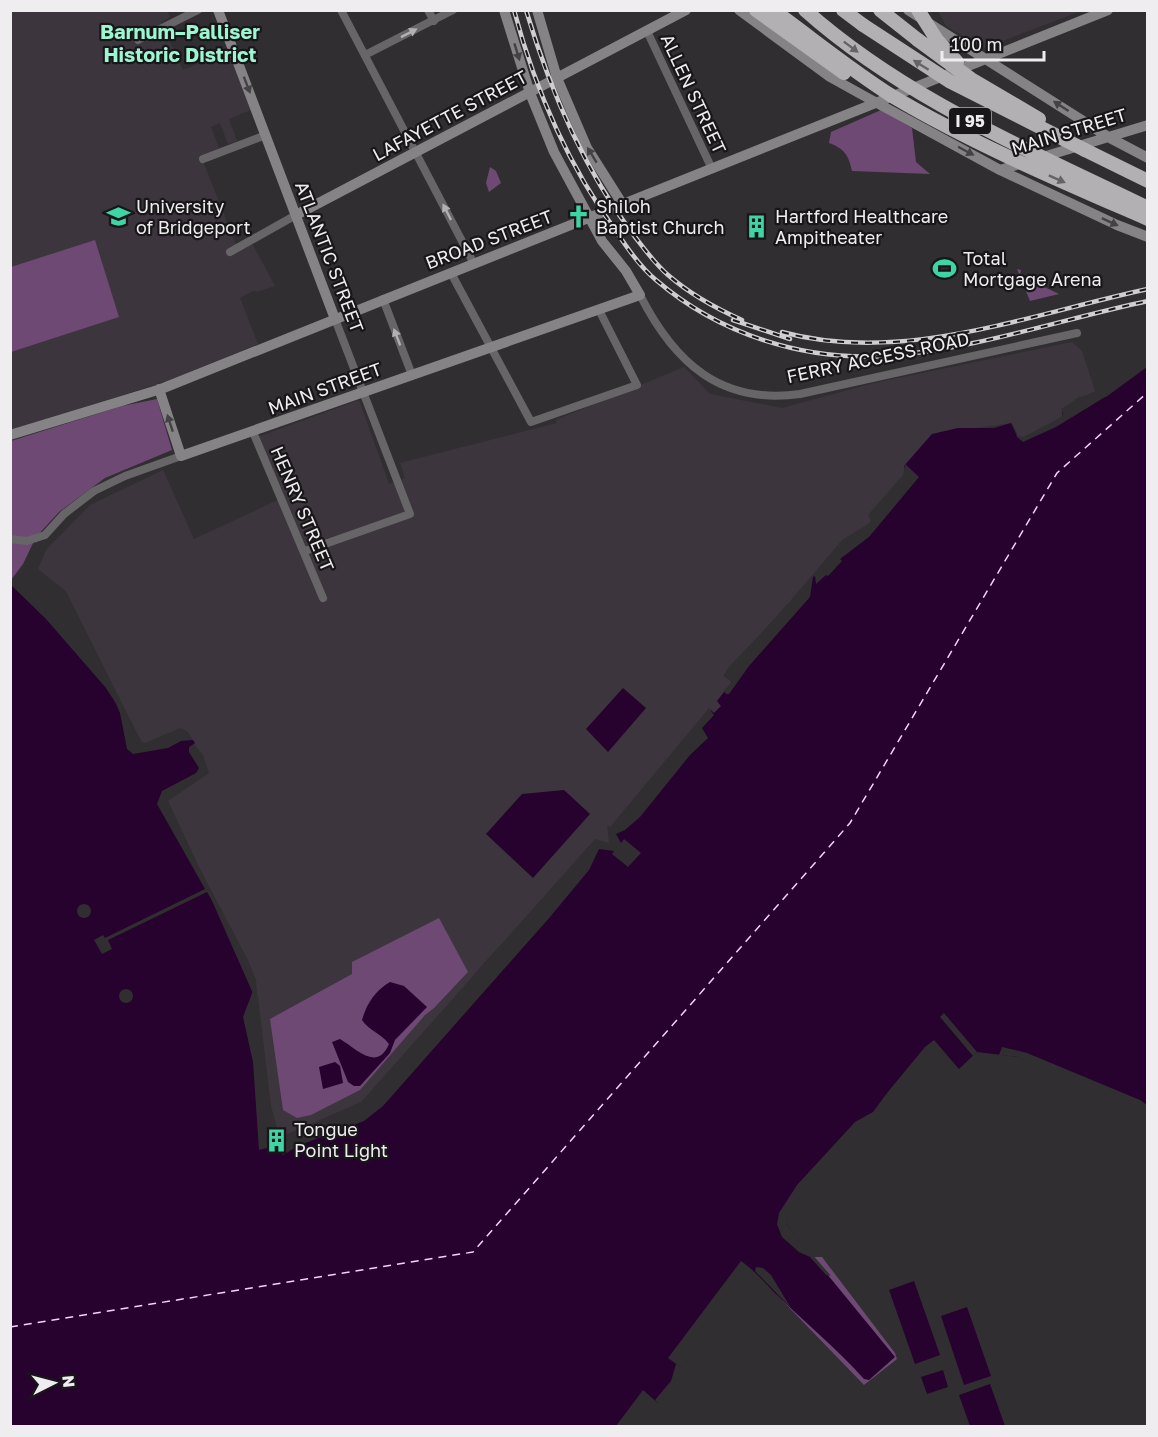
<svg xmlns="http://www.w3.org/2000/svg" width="1158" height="1437" font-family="'Golos Text',sans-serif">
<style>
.built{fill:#3d353e}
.green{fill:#6d4974}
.water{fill:#27022f}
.pier{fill:#312e31}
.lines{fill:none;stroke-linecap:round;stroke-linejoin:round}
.ferry{stroke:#f6d1fd;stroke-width:1.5;stroke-dasharray:8 6;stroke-linecap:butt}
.street{stroke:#676567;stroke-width:8}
.secondary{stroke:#868386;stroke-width:10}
.highway{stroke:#b3b0b4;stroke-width:14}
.rail-casing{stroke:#d0ced0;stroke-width:4.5}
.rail{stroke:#181618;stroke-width:2;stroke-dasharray:7;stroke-linecap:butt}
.highway-bridge{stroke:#b3b0b4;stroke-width:14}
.oneway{fill:#b2b0b2}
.oneway2{fill:#666366}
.oneway3{fill:#444244}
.labels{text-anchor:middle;stroke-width:4.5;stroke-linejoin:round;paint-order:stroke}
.shield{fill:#181618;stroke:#aeacae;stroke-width:1.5}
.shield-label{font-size:16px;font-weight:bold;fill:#efedef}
.street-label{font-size:18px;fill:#efedef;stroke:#181618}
.poi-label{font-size:18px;fill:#efedef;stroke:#181618;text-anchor:start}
.neighbourhood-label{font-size:20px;font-weight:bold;fill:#9df6d2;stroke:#181618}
</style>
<rect width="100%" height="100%" fill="#312e31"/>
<path class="built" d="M11 11H167L170 17 161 23 183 70 229 51 251 110 229 119 237 141 228 144 220 123 211 127 219 148 201 156 238 250 252 243 275 286 256 292 255 290 240 298 258 344 167 381 11 430Z
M938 11H1081L984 48 946 26Z
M1072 342 1082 351 1095 391 1061 409 1063 417 1019 439 1012 423 932 434 904 466 905 475 875 520 793 600 724 675 732 682 717 701 721 706 714 713 711 710 610 847 597 842 485 962 363 1104 288 1137 274 1130 268 1106 256 980 248 960 164 801 144 747 66 591 38 569 46 550 90 505 163 470 194 539 280 499 255 438 359 400 389 484 405 478 400 463 557 423 556 420 684 367 710 394 782 408 874 383Z"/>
<path class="green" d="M881 110 912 128 916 162 930 174 852 171C849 156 844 148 829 143L831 132Z
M490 167 496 171 501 183 489 192 486 183Z
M95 240 119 317 11 352V267Z
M1017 269 1021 270 1020 275 1059 294 1030 301Z
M157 399 172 450 105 478 59 512 36 537 23 564 11 580V441L122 406Z
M439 918 468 972 434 1008 425 1015 360 1090 311 1115 297 1118 283 1110 270 1019 352 974V962Z
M807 1257H822L895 1353 897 1359 864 1385 778 1296 777 1284Z"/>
<path class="water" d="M1147 367V1109L1019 1057 977 1052 959 1069 934 1040 925 1047 887 1093 889 1100 860 1124 787 1210 786 1224 895 1357 869 1380 864 1379C838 1350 809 1326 781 1299 767 1286 758 1273 741 1261L668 1358 683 1369 659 1404 643 1390 616 1426H11L10 584 46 619 106 688 144 747 157 740H193L195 743 193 745 206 772 180 788 164 801 205 885 255 998 274 1130 288 1137 363 1104 597 842 608 846 614 842 610 831 711 710 714 713 721 706 717 701 732 682 724 675 844 542 867 527 905 475 904 466 932 434 958 428H994L1011 423 1018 438 1024 439 1063 417 1062 412 1092 397H1106Z
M623 688 646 708 608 752 586 729Z
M564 790 590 814 533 878 486 834 522 794Z
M390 982 404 986 427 1007 395 1040 390 1053 360 1086H354L348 1082 332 1042 340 1039C357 1049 377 1072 389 1044 381 1033 369 1031 362 1020 367 1003 375 991 390 982Z
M335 1062 340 1066 343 1083 323 1089 319 1067Z
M914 1281 940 1355 915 1364 889 1290Z
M967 1307 991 1376 964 1385 941 1316Z
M943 1370 948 1387 927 1394 921 1377Z
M990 1384 1005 1426H970L959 1395Z"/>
<path class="pier" d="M1092 394 1105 397 1056 427 1023 442 1017 437 1013 423 1018 436 1024 437 1063 416 1062 409 1079 397Z
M905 464 919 477 869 537 840 559 842 561 828 576 826 575 816 584 815 576 813 577 810 597 749 666 729 694H726L724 691 732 682 724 675 728 668 779 614 842 540 868 524 871 521 868 515 903 475Z
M107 683 142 742 145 743 180 728 187 731 193 740 181 741 168 748 133 754 127 749 120 713Z
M709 708 714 715 702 728 708 738 690 755 640 817 625 830 616 834 621 843 624 839 641 853 628 867 612 854 614 851 599 849 589 870 550 917 383 1106 364 1121 300 1145 283 1155 275 1146 259 1150 253 1062 243 1017 254 988 258 997 271 1106 277 1128 287 1134 361 1102 595 839 609 843 607 825 610 827Z
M194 744 203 755 209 773 168 801 225 922 207 892 108 940 112 949 102 954 94 940 103 935 105 938 205 889 157 804 162 791 196 773 199 768 189 752V747Z
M77 911a7 7 0 1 1 14 0a7 7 0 1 1-14 0Z
M119 996a7 7 0 1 1 14 0a7 7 0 1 1-14 0Z
M944 1013 977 1052 973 1056 940 1017Z
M1002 1047 1027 1053 1140 1100 1147 1105 1148 1112 1046 1072 1019 1057 999 1055Z
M887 1093 891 1102 871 1125 862 1127 790 1209 786 1224 831 1276 826 1275 810 1257 799 1252 782 1237 777 1224 779 1213 797 1185 855 1122 873 1112Z
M756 1267 763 1268 771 1275 791 1308 755 1271Z
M676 1364 685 1370 680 1383 663 1404H659L655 1400 671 1381Z"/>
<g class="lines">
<path class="ferry" d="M10 1327 473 1252 850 823 1057 473 1148 392"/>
<path class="street" d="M341 10 474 264
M428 10 434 21
M647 31 712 169
M138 40 198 10
M365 55 453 10
M203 159 266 135
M230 252 296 215
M451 273 531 422 637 385 599 310
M640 295C674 362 720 405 800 394L1077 333
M383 299 412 375
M253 432 323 598
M10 539 27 541 45 535 64 514 94 491 125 476 181 456
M305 551 410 514 335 319"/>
<path class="secondary" d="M218 10 335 319
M537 10 557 78 587 148 623 205
M739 10 830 77 866 97 1000 170 1117 225 1148 237
M908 10 1110 138 1148 158
M1000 170 1148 125
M296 215 686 10
M159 389 181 456 640 295 626 271 602 241 554 152 530 93 504 10
M10 435 161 389 1108 10"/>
<path class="highway" d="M756 10 844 73
M843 10 863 25
M880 10 918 40
M1085 150 1148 181"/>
<defs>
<path id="rail" d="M514 10C535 89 568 165 616 231 627 248 640 267 656 280 719 334 803 361 886 356 973 350 1062 319 1148 301
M526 10C550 90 582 166 632 233 643 247 654 263 668 275 690 294 715 308 742 320
M733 320 790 339
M782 332C902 365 1030 314 1148 289"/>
</defs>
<use href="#rail" class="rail-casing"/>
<use href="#rail" class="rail"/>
<path class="highway-bridge" d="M773 10C813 39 851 70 892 96 973 144 1061 181 1148 219
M805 10C905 99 1029 150 1148 208
M918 10 937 40 957 62
M863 25 949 81 1085 150
M918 40 971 79 1039 119"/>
</g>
<defs><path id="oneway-solid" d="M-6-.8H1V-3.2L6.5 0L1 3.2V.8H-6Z" transform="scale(1.5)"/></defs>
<g class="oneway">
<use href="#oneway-solid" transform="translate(409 33) rotate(-27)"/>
<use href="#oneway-solid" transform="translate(447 212) rotate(-117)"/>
<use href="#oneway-solid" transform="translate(397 337) rotate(-111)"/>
</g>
<g class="oneway2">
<use href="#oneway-solid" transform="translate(851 47) rotate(37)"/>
<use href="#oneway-solid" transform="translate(921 65) rotate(-148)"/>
<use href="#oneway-solid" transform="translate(1057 179) rotate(24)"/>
</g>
<g class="oneway3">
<use href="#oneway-solid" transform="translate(517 52) rotate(73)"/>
<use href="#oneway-solid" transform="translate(247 85) rotate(69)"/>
<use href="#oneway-solid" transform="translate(1061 106) rotate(-147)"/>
<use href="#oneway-solid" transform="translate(966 151) rotate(28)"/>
<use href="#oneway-solid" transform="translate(592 155) rotate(-121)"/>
<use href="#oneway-solid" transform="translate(1110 222) rotate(25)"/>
<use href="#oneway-solid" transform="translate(170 423) rotate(-108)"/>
</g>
<defs>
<symbol id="university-bare" viewBox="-9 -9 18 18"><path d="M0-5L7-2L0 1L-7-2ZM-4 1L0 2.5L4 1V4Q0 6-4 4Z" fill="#3ed4a3" stroke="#181618" stroke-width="2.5" paint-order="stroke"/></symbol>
<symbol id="church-bare" viewBox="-9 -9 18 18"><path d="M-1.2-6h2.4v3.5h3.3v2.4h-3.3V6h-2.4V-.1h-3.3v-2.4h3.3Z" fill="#3ed4a3" stroke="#181618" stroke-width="2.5" paint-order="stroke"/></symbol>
<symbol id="building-bare" viewBox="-9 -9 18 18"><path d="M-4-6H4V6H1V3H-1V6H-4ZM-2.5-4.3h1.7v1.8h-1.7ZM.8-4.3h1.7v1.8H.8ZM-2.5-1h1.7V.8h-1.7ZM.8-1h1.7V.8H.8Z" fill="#3ed4a3" stroke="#181618" stroke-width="2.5" paint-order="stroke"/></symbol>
<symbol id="stadium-bare" viewBox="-9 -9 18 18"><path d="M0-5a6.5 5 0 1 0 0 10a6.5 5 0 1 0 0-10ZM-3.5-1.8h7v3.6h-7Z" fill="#3ed4a3" stroke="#181618" stroke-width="2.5" paint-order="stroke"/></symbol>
</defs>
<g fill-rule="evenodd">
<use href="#university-bare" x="102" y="200" width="33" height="33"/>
<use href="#church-bare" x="562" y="200" width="33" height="33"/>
<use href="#building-bare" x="740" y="210" width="33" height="33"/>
<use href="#stadium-bare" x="928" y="252" width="33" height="33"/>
<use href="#building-bare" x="260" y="1124" width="33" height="33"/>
</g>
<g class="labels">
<rect class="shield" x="949" y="108" width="42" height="26" rx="4.5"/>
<g class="shield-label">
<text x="970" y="127">I 95</text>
</g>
<g class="street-label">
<text transform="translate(693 94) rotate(65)" y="6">ALLEN STREET</text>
<text transform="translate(450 116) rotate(-28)" y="6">LAFAYETTE STREET</text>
<text transform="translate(1069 132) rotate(-17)" y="6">MAIN STREET</text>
<text transform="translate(489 240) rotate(-21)" y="6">BROAD STREET</text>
<text transform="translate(329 257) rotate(69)" y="6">ATLANTIC STREET</text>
<text transform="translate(878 358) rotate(-12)" y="6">FERRY ACCESS ROAD</text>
<text transform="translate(325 389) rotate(-20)" y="6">MAIN STREET</text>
<text transform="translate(302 509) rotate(67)" y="6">HENRY STREET</text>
</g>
<g class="poi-label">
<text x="136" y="213">University<tspan x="136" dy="21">of Bridgeport</tspan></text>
<text x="596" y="213">Shiloh<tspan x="596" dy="21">Baptist Church</tspan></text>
<text x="775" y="223">Hartford Healthcare<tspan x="775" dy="21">Ampitheater</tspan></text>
<text x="963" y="265">Total<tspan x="963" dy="21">Mortgage Arena</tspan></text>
<text x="294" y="1136">Tongue<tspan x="294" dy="21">Point Light</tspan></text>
</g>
<g class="neighbourhood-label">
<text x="180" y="39">Barnum–Palliser<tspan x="180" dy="23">Historic District</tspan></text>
</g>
</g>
<rect width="1158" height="1437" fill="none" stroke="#efedef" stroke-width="24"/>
<g transform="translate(54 1383) rotate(84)" stroke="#181618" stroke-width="4.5" paint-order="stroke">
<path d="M0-4.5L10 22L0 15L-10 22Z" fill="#efedef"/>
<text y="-9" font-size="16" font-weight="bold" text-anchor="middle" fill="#efedef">N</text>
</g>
<path d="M942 51v9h102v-9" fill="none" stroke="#efedef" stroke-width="3"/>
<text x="951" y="51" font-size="18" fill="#efedef" stroke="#181618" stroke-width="4.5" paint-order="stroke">100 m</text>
</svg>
